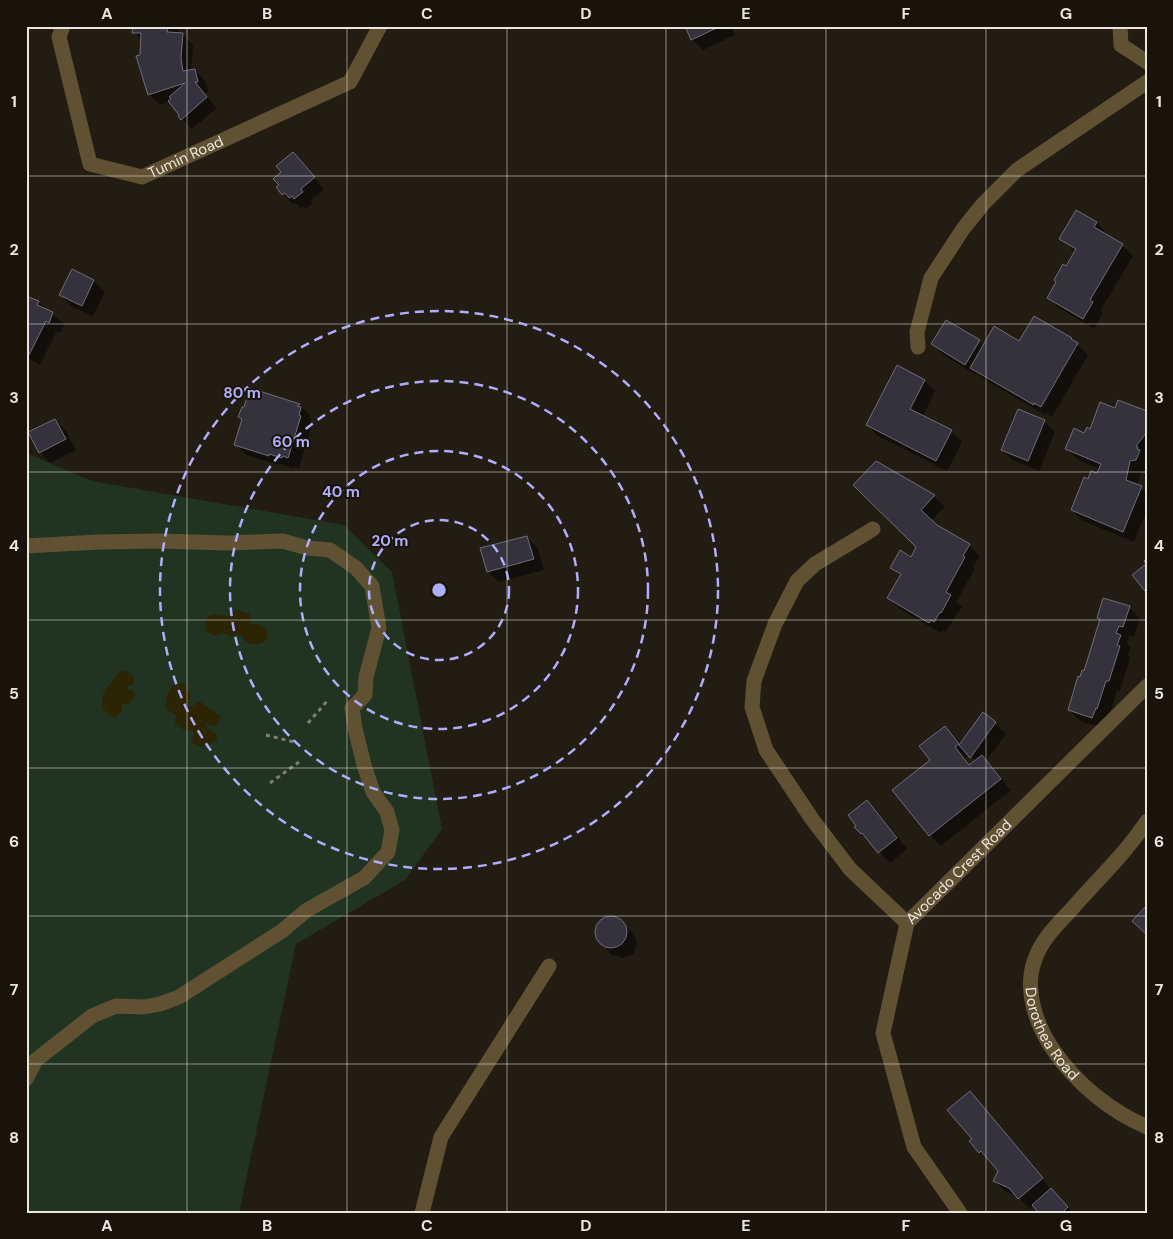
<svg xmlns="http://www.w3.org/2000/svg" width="1173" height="1239" font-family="'DM Sans',sans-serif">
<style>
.green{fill:#203421}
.sand{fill:#2c2403}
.shadow{fill:#0007;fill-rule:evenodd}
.building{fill:#35323e;stroke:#6f6d7a}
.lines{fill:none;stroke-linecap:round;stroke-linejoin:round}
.path{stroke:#847e76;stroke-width:3;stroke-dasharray:4 4;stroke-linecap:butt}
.minor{stroke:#605133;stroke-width:15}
.grid{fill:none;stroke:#eae5de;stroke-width:1;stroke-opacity:0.55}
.ring{fill:none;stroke:#aeaefa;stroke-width:2.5;stroke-dasharray:9 6}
.labels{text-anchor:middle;stroke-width:4;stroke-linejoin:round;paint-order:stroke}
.street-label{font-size:15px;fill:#eae5de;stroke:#1a1309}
.centre{fill:#aeaefa;stroke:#1a1309;stroke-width:2.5}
.ring-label{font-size:15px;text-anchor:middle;font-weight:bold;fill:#aeaefa;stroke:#1a1309;stroke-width:4;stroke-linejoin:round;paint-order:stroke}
.neatline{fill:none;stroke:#eae5de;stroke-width:2}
.grid-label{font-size:16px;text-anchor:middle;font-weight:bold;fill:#eae5de}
</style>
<rect width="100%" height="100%" fill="#231c12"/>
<path class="green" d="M26 453 92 481 344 525 392 572 442 829 405 880 296 944 239 1213H26Z"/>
<path class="sand" d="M238 610 250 614 251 624H258L267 629V640L262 643 251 645 243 639 242 635 229 636 224 633 215 636 206 631C204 626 204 623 207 619 212 610 221 617 229 616L234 611Z
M121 671 128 672 134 677V684L128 686 127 688 128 691 131 689 135 694 130 703 127 705 122 703V711L115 718 110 716 103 708 102 697 105 690Z
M178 683H183L191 696 188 702 189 706 192 707 199 701 220 716C221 721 219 724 214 726L207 723 205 725C209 731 217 730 217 739 208 747 199 750 191 741L194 734 193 731 182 729 175 723 176 715 166 709C165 698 168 688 178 683Z"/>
<path class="shadow" d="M134 26H179L178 34H183L193 45 191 71 195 70 205 81 208 92 204 93 217 108 192 129 180 116H181L170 102 160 105 149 95 141 56 142 41 134 32Z
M686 26H731L735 35 703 50 692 39Z
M303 164 324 189 311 200 313 203 306 209 303 206 301 208 296 203 294 205 283 194Z
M1077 212 1097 223 1107 234 1106 236 1122 245 1133 256 1100 311 1103 313 1094 329 1059 308 1048 297 1076 252 1061 239Z
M72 271 94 281 105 292 93 316 71 306 61 295Z
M26 297 38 302 64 324 60 333 57 331 40 365 26 357Z
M1034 317 1071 339 1088 355 1052 417 1045 413V415L982 378 977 373 976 375 943 355 933 344 979 341 984 346 1020 342Z
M897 367 925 381 935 391 923 416 951 431 962 442 947 471 878 436 867 425Z
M251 389 299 405 310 415 309 416 311 419 309 426 311 428 299 468 294 466 293 468 280 464 279 465 246 455 235 444 243 420 240 417 245 409Z
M1115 409 1147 413V470L1141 472 1137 486 1147 493V510L1134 542 1083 521 1072 510 1089 480 1098 475 1100 469 1078 460 1067 449Z
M1019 411 1044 421 1055 432 1039 471 1013 460 1002 450Z
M55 420 66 431 76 450 50 463 40 452Z
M877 462 934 496 945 507 931 521 936 526 969 545 980 556 973 567 975 569 956 602 962 607 945 632 942 630 940 633 900 609 889 598 901 577 892 567 911 558 918 547Z
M527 537 538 548 544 570 499 582 488 572Z
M1129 607 1140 618 1134 637 1129 636 1127 643 1131 647 1128 655 1130 658 1120 691H1117L1108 719 1103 728 1080 721 1069 710 1084 672 1101 621 1098 618Z
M983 714 1006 734 986 761 1011 790 941 846 930 835 945 727 961 744ZM970 755 976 761 970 765 964 759Z
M867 802 878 812 907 849 890 863 861 833Z
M612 917 621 922 633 933 636 940 637 945 633 954 624 958 612 955 601 943 596 932 601 921Z
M980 1104 1052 1191 1073 1213H1041L1034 1205 1030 1209 1018 1197 1005 1191 994 1181 999 1170 971 1141 973 1140Z"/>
<path class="building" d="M133 26H168L167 32 183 33 181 58 183 71 195 69 198 82H195L207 97 181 120 178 116 179 115 168 101 171 99 169 97 185 83 148 95 136 56 140 55 141 33H132Z
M685 26H721L691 40Z
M293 152 315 177 301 189 303 192 294 199 292 196 289 198 285 193 282 195 276 187 279 185 273 179 281 172 276 166Z
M1076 210 1097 222 1094 227 1123 244 1090 300 1093 302 1083 319 1047 298 1056 282 1054 280 1063 264 1066 266 1076 249 1059 239Z
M72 269 94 280 82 306 59 295Z
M26 296 39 301 37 305 53 312 49 323 46 321 29 355 26 354Z
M1034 316 1072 338 1071 339 1078 343 1041 407 1034 403V405L970 368 994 326 1019 341Z
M946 320 980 340 965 365 931 344Z
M897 365 925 380 910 409 952 430 936 461 866 425Z
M250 388 300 404 297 406 301 407 299 415 301 416 288 458 283 456 282 458 269 454V456L234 445 242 419 238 417 242 407H244Z
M1118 400 1147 411 1146 433 1136 446 1138 447 1137 449 1140 450 1136 460 1130 461 1126 480 1142 486 1123 532 1071 510 1084 477 1088 479 1091 471 1097 473 1101 464 1065 449 1074 428 1084 433 1087 427 1090 429 1100 402 1115 408Z
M1018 409 1045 420 1028 461 1001 450Z
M55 419 66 439 39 453 28 432Z
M876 461 935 495 921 510 937 525 970 544 963 556 965 557 946 592 951 595 941 613 940 612 934 622 931 620 929 623 887 598 901 574 890 568 900 550 911 557 916 547 853 485Z
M527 536 534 559 487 572 480 548Z
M1147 558V590L1145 591 1132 575 1146 564 1144 561Z
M1103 598 1130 606 1123 627 1119 626 1116 633 1121 635 1117 645 1120 646 1109 681H1106L1097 709 1096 708 1092 718 1068 710 1078 676 1080 677 1082 670 1084 671 1100 619 1097 618Z
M983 712 996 722 970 758 959 745Z
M945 726 959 744 955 747 969 765 982 755 1001 779 929 836 892 790 930 760 919 746Z
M867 800 897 838 878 853 862 833 861 834 854 827 856 826 848 815Z
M1147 905V935L1132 921Z
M595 932a16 16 0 1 1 32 0a16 16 0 1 1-32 0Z
M970 1091 1043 1178 1018 1199 1009 1188 993 1181 998 1171 981 1151 979 1153 969 1141 972 1139 947 1110Z
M1051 1188 1068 1207 1062 1213H1039L1032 1205Z"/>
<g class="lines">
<path class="path" d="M308 723 328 700
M266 735 294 742
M270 783 299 762"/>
<g class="minor">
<path id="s1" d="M63 26 59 37 90 164 142 177 350 82 380 26"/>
<path d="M1120 26 1121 45 1147 62"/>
<path d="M918 347 917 332 931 278 963 229 983 204 1017 170 1147 82"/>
<path d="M873 529 815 564 797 581 775 624 758 670 754 681 752 707 766 750 812 819 850 869 907 923"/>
<path d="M26 546 99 542 159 541 228 543 283 541 307 548 330 550 356 568 372 586 379 628 366 677 365 695 352 708 355 728 364 765 373 792 387 812 392 830 388 852 364 878 307 910 282 931 179 997 160 1004 144 1007 116 1006 92 1016 36 1060 26 1079"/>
<path id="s2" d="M1147 821C1126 853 1096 881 1071 910 1056 926 1040 941 1034 962 1024 991 1037 1027 1054 1051 1077 1084 1110 1111 1147 1127"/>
<path d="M422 1213 441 1137 549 966"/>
<path id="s3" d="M960 1213 914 1147 883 1033 907 923 1147 686"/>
</g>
</g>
<path class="grid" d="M187 26V1213M347 26V1213M507 26V1213M666 26V1213M826 26V1213M986 26V1213M26 176H1147M26 324H1147M26 472H1147M26 620H1147M26 768H1147M26 916H1147M26 1064H1147"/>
<g class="ring">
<circle cx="439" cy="590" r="70"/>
<circle cx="439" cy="590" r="139"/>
<circle cx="439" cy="590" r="209"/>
<circle cx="439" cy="590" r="279"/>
</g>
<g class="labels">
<g class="street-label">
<text dy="5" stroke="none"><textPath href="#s1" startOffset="244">Tumin Road</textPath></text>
<text dy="5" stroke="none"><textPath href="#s3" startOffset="384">Avocado Crest Road</textPath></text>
<text dy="5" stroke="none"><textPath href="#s2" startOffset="259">Dorothea Road</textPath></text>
</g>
</g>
<circle cx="439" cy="590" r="8" class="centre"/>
<g class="ring-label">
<text x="242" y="398">80 m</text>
<text x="291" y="447">60 m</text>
<text x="341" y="497">40 m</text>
<text x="390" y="546">20 m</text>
</g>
<rect width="1173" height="1239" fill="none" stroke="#1a1309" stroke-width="55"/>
<rect x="28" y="28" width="1118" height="1184" class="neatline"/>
<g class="grid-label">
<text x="107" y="19">A</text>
<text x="267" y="19">B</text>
<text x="427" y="19">C</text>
<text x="586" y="19">D</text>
<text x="746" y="19">E</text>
<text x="906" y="19">F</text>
<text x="1066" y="19">G</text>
<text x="14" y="107">1</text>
<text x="1159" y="107">1</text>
<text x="14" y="255">2</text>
<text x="1159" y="255">2</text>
<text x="14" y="403">3</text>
<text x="1159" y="403">3</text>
<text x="14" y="551">4</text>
<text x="1159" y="551">4</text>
<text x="14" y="699">5</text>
<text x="1159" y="699">5</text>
<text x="14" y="847">6</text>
<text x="1159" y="847">6</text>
<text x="14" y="995">7</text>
<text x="1159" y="995">7</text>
<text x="14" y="1143">8</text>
<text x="1159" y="1143">8</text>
<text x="107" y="1231">A</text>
<text x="267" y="1231">B</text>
<text x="427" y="1231">C</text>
<text x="586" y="1231">D</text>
<text x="746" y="1231">E</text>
<text x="906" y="1231">F</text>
<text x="1066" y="1231">G</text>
</g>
</svg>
